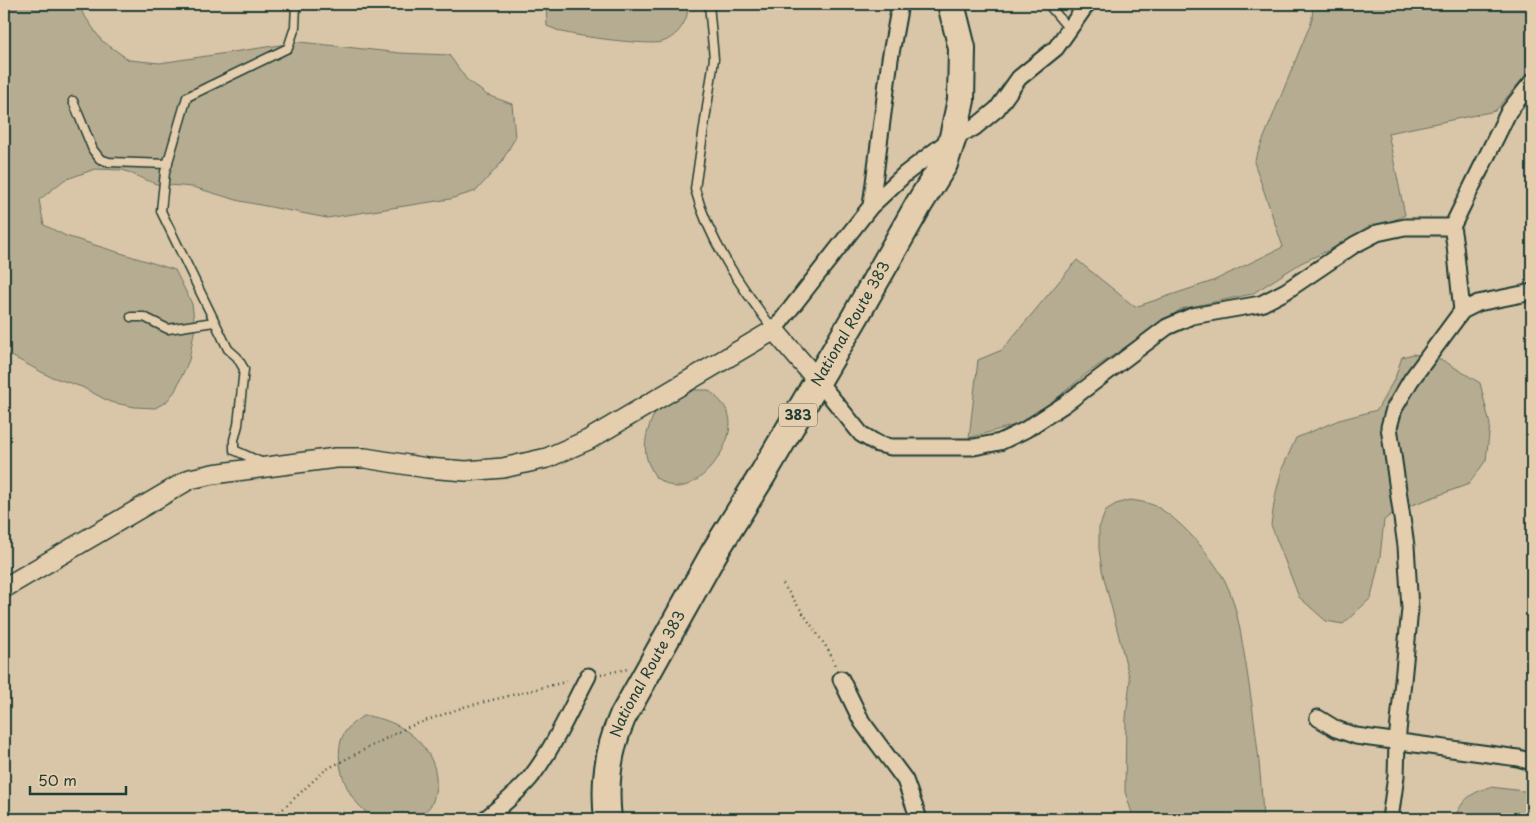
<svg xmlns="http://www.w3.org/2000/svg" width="1536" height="823" font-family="'Playpen Sans',sans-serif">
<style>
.green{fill:#b6ac92;stroke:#6a7463}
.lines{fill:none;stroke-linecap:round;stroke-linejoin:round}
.service-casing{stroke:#1f3d34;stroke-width:11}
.minor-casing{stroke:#1f3d34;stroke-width:19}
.tertiary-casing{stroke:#1f3d34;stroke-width:22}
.trunk-casing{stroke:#1f3d34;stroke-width:30}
.path{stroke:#1f3d34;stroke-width:2.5;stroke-dasharray:1 4;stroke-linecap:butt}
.service{stroke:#e5ceae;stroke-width:8}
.minor{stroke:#e5ceae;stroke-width:15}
.tertiary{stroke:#e5ceae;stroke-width:19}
.trunk{stroke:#e5ceae;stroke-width:26}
.labels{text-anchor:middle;stroke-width:5;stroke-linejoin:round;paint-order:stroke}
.shield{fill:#e5ceae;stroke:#5a6859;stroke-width:1}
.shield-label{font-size:14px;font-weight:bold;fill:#1f3d34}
.street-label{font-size:15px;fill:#1f3d34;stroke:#e5ceae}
</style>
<rect width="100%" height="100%" fill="#d9c5a7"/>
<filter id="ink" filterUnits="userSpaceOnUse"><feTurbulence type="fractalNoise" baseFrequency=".02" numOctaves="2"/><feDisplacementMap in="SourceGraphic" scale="10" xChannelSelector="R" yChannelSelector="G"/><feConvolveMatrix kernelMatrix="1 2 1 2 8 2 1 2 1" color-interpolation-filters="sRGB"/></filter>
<g filter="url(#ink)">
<path class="green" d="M4 4H78L82 12 101 40 129 60 160 63 300 42 400 53 449 55 467 80 487 95 512 104 515 138 501 163 476 191 450 199 327 218 240 201 193 187 156 184 123 170 95 169 64 180 39 200 44 225 66 236 175 270 192 304 195 327 189 360 175 391 166 402 155 408 135 407 110 402 82 387 49 376 4 352Z
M546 4H688C689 20 678 37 662 42 650 46 575 36 562 32 557 30 552 28 547 26Z
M1313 4H1532V68L1495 111 1388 133 1405 215 1301 263 1252 294 1181 309 1086 374 1029 421 969 438 978 360 1002 350 1077 260 1135 307 1213 281 1283 247 1254 162 1312 20Z
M1413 354 1444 361 1480 383 1490 425 1486 460 1469 484 1396 511 1384 520 1380 557 1371 598 1343 624 1326 621 1299 597 1271 525 1275 497 1282 469 1296 438 1339 420 1377 410 1395 378 1402 357Z
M694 390H708C717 397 726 405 729 416 736 441 704 487 677 487 671 487 662 481 656 478 653 472 649 466 647 459 641 437 653 416 663 397Z
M1130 500C1137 501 1146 502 1153 505 1179 517 1211 555 1225 581 1238 607 1241 637 1246 665 1254 716 1261 767 1263 819H1134L1125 792 1126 718 1130 680 1102 570 1099 549V528L1106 510 1116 504Z
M363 716C401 717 444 752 435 792 434 795 434 800 432 803 425 818 402 820 388 819 384 819 376 820 372 818 370 817 366 813 364 810 346 795 335 764 341 741 344 729 354 722 363 716Z
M1490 787 1532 792V819H1454C1463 799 1469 794 1490 787Z"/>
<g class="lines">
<defs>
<path id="service" d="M709 4 714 59 695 189C709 241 741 287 774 330
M1048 4 1069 29
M73 101 93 150 100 159 109 162 168 164
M131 317H144L168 329 214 322
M263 463 234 450V440L238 425 244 369 237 357 228 349 161 211 165 172 187 97 288 48 295 27 296 4"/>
<path id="minor" d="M871 206 890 59 900 4
M1462 311 1455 245 1452 227 1509 111 1532 82
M774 330 871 206 905 174 953 137 974 128 997 109 1019 78 1056 48 1087 4
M818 381 861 434 878 444 891 447H974L1000 442 1025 430 1065 404 1167 327 1192 316 1261 304 1286 291 1354 245 1377 233 1405 227H1452
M841 679 862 722 905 780 919 819
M1318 718 1336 729 1356 736 1518 758 1532 762
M485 819C501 806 518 793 531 777 554 747 570 710 588 676
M1390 819 1396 776 1397 742 1410 609 1406 546 1389 427 1394 409 1411 380 1462 311 1478 303 1532 292"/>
<path id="tertiary" d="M4 588 190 479 213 474 336 458H365L427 468 466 471 503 468 547 458 588 440 774 330 818 381"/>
<g id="trunk">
<path id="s1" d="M608 819C604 784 608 750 622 718L714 553 763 474 855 317 919 204 944 164 953 137 961 100 962 48 951 4"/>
</g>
</defs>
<use href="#service" class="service-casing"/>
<use href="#minor" class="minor-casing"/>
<use href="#tertiary" class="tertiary-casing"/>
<use href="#trunk" class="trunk-casing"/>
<path class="path" d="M783 584 829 651 836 668
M601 674 628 669
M272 819 325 770 408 727 464 707 569 681"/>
<use href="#service" class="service"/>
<use href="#minor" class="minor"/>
<use href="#tertiary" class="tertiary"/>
<use href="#trunk" class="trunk"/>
</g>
</g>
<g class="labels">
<rect class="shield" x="779" y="403.5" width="38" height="23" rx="4"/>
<g class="shield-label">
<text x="798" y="420">383</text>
</g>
<g class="street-label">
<text dy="5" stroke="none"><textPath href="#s1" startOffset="559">National Route 383</textPath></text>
<text dy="5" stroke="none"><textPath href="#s1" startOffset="154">National Route 383</textPath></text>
</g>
</g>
<rect width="1536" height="823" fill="none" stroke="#e5ceae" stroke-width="20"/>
<rect x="10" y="10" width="1516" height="803" fill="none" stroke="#1f3d34" stroke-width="2" filter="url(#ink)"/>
<path d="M30 786v8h96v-8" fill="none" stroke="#1f3d34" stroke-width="2.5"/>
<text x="38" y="786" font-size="15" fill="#1f3d34" stroke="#e5ceae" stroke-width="4" paint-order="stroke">50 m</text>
</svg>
